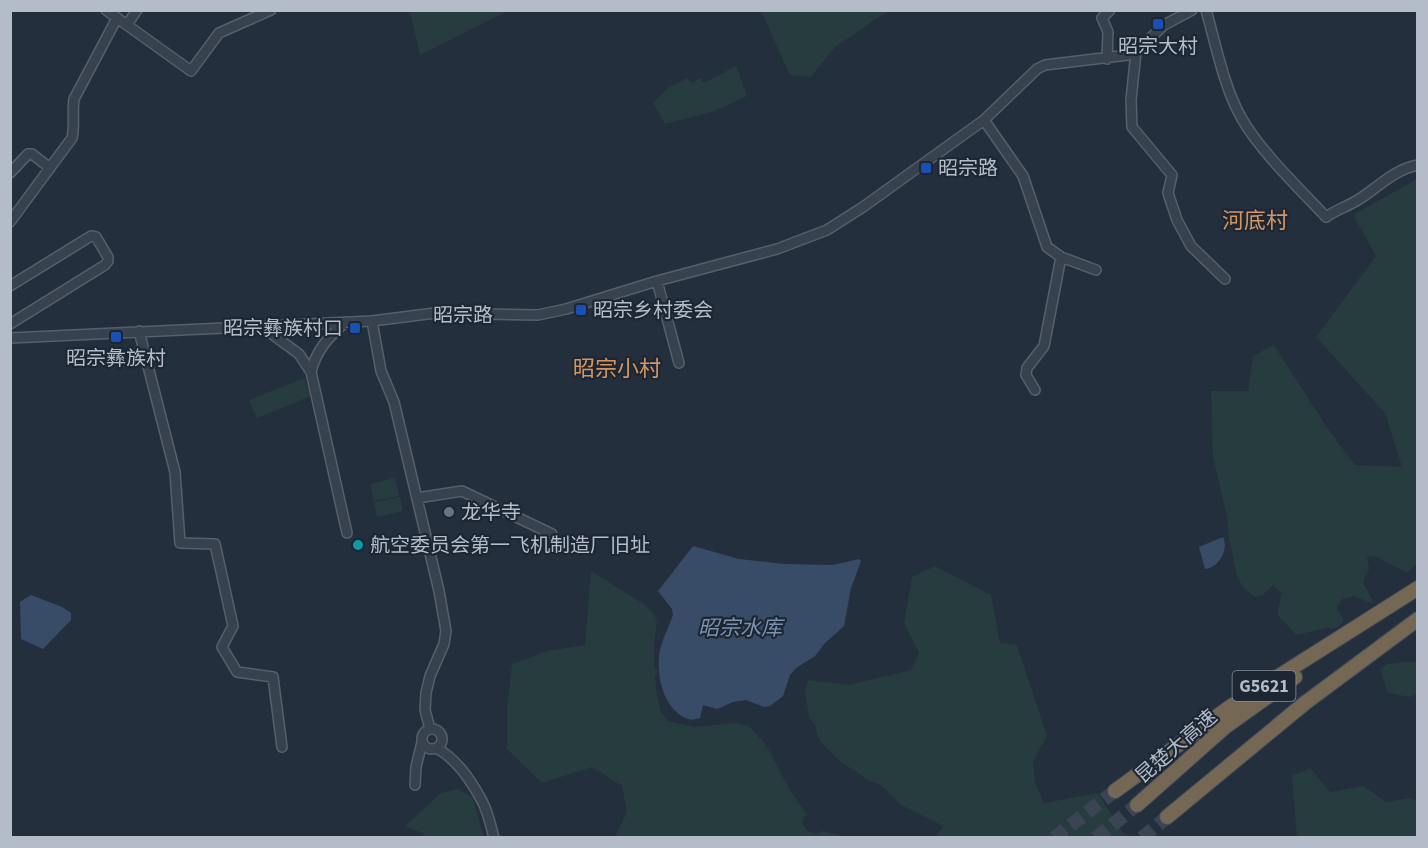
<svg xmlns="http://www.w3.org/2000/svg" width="1428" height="848" font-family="'Source Sans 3','Noto Sans SC',sans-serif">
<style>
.green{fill:#263c3f}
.water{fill:#394c67}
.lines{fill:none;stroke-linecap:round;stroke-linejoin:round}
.highway-tunnel{stroke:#3a4453;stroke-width:14;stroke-dasharray:14 7;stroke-linecap:butt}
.minor-casing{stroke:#565f6c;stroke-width:12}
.highway-casing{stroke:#434c59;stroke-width:16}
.minor{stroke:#38414e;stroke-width:9}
.highway{stroke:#746855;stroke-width:14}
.transit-dot{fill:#1a4fb4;stroke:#1d2633;stroke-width:2}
.worship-dot{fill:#6b7280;stroke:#1d2633;stroke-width:2}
.culture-dot{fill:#0f9aa8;stroke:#1d2633;stroke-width:2}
.labels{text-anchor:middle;stroke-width:4.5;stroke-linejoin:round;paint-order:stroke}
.shield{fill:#1d2633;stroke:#878f9c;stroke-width:1.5}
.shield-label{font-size:18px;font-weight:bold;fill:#b4bcc9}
.poi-label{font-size:20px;fill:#b4bcc9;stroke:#1d2633;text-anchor:start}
.street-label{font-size:20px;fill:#b4bcc9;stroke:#1d2633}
.water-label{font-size:21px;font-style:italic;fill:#7c92b1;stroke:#1d2633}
.quarter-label{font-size:22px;fill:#d59563;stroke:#1d2633}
</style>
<rect width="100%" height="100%" fill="#242f3e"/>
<path class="green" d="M410 11V10L507 11 420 55Z
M761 11H888L834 48 811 77 790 75Z
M736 66 747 96 712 112 665 124 653 103 668 88 687 78 692 83 700 78 704 83Z
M1417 179V563L1407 573 1375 556 1367 557 1369 569 1363 582 1374 604 1354 596 1342 599 1337 608 1344 621 1336 628H1327L1296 635 1277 614 1282 593 1274 587 1275 583 1263 595 1254 597 1245 589 1238 579 1229 540 1227 516 1213 457 1211 391H1248L1253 356 1274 345 1326 426 1355 465 1402 467 1385 413 1316 337 1376 256 1353 215Z
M304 378 311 396 257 418 249 400Z
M395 478 399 496 374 501 370 484Z
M400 497 403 511 377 517 374 502Z
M935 566 991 595 1000 643 1017 645 1047 736 1033 761 1035 783 1044 803 1098 793 1123 833 1134 837H937L943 826 901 805 881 785 868 780 841 762 822 743 817 735 815 725 809 718 805 690 808 680 850 685 911 670 919 653 904 623 912 577Z
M591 571 645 605 654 614 657 621 654 643V667L658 671 655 677 657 695 660 711 668 721 694 727 736 723 749 726 766 745 791 792 807 815 803 818 802 823 807 831 817 834 822 831 846 837H615L627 812 622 786 592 767 542 783 507 749V709L512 664 547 651 585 645Z
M1403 662H1417V694L1410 697 1388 693 1380 669 1387 664Z
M1310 768 1330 792 1364 786 1386 802 1410 798 1417 800V837H1297L1292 776Z
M458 789 472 797 484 837H421L424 834 405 826 441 793Z"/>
<path class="water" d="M1223 537C1229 549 1219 568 1205 569L1199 547Z
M693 546 739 559 785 564 833 565 859 559 861 561 851 588 844 626 825 643 815 656 796 668 790 675 783 696 770 706 764 707 746 700 733 702 717 709 703 705 700 718 692 720C664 714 655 675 660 650 663 637 669 627 673 615L672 609 658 591Z
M31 595 62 607 71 613V620L43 649 21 639 20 602Z"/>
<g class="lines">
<path class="highway-tunnel" d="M1054 838 1115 791
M1096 838 1137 805
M1142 838 1167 817"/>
<defs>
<path id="minor" d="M106 10 191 71 219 33 271 10
M1206 10C1216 45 1224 88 1242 119 1261 152 1300 189 1326 217 1336 210 1346 207 1356 201 1377 189 1392 170 1418 165
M127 25 137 10
M1136 52 1131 100 1132 127 1172 175 1168 193 1177 220 1191 246 1225 279
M1107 59 1108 32 1102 18 1110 10
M984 120 1023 176 1047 247 1061 257 1044 346 1027 368 1026 375 1035 390
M10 173 28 154H32L50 168
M10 222 72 138C75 125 72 113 74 99L117 18
M1061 257 1096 270
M657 281 679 363
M10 286 91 236 96 237 108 257V261L105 265 10 324
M372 321 381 371 394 402 439 591 446 631 444 644 430 676 426 693 425 710 430 729
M261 326 299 354 311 372C316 350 329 337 345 322
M139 331 175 472 180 543 215 544 233 626 222 647 237 672 273 677 282 747
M10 338 372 321 435 313 538 315 566 309 657 281 777 249 827 230 863 207 984 120 1037 69 1045 65 1128 55 1136 52 1164 25 1192 10
M311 372 347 533
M417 498 462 491 552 534
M422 739a10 10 0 1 1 20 0a10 10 0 1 1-20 0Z
M436 748C456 758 472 782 482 801 488 812 491 826 494 838
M415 785 416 767 422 742"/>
<path id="highway" d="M1115 791 1230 707 1418 588
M1137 805 1225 727 1295 677
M1167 817 1305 703 1418 619"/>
</defs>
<use href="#minor" class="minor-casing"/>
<use href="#highway" class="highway-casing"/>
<use href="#minor" class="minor"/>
<use href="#highway" class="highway"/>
</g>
<g class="transit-dot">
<rect x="1152" y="18" width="12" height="12" rx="3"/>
<rect x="920" y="162" width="12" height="12" rx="3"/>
<rect x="575" y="304" width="12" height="12" rx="3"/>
<rect x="349" y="322" width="12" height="12" rx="3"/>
<rect x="110" y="331" width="12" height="12" rx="3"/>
</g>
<circle class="worship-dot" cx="449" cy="512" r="6"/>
<circle class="culture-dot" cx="358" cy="545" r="6"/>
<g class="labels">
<rect class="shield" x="1232.5" y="671" width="63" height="30" rx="4.5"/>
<g class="shield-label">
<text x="1264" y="692">G5621</text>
</g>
<g class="poi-label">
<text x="1158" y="53" text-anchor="middle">昭宗大村</text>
<text x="938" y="175">昭宗路</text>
<text x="593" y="317">昭宗乡村委会</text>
<text x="343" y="335" text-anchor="end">昭宗彝族村口</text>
<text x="116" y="365" text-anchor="middle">昭宗彝族村</text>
<text x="461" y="519">龙华寺</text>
<text x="370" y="552">航空委员会第一飞机制造厂旧址</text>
</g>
<g class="street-label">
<text x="463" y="322">昭宗路</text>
<text transform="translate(1176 746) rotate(-41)" y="7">昆楚大高速</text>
</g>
<g class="water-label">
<text x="740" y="635">昭宗水库</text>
</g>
<g class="quarter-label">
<text x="1255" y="228">河底村</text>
<text x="617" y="376">昭宗小村</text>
</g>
</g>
<rect width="1428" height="848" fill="none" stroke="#b4bcc9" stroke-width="24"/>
</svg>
